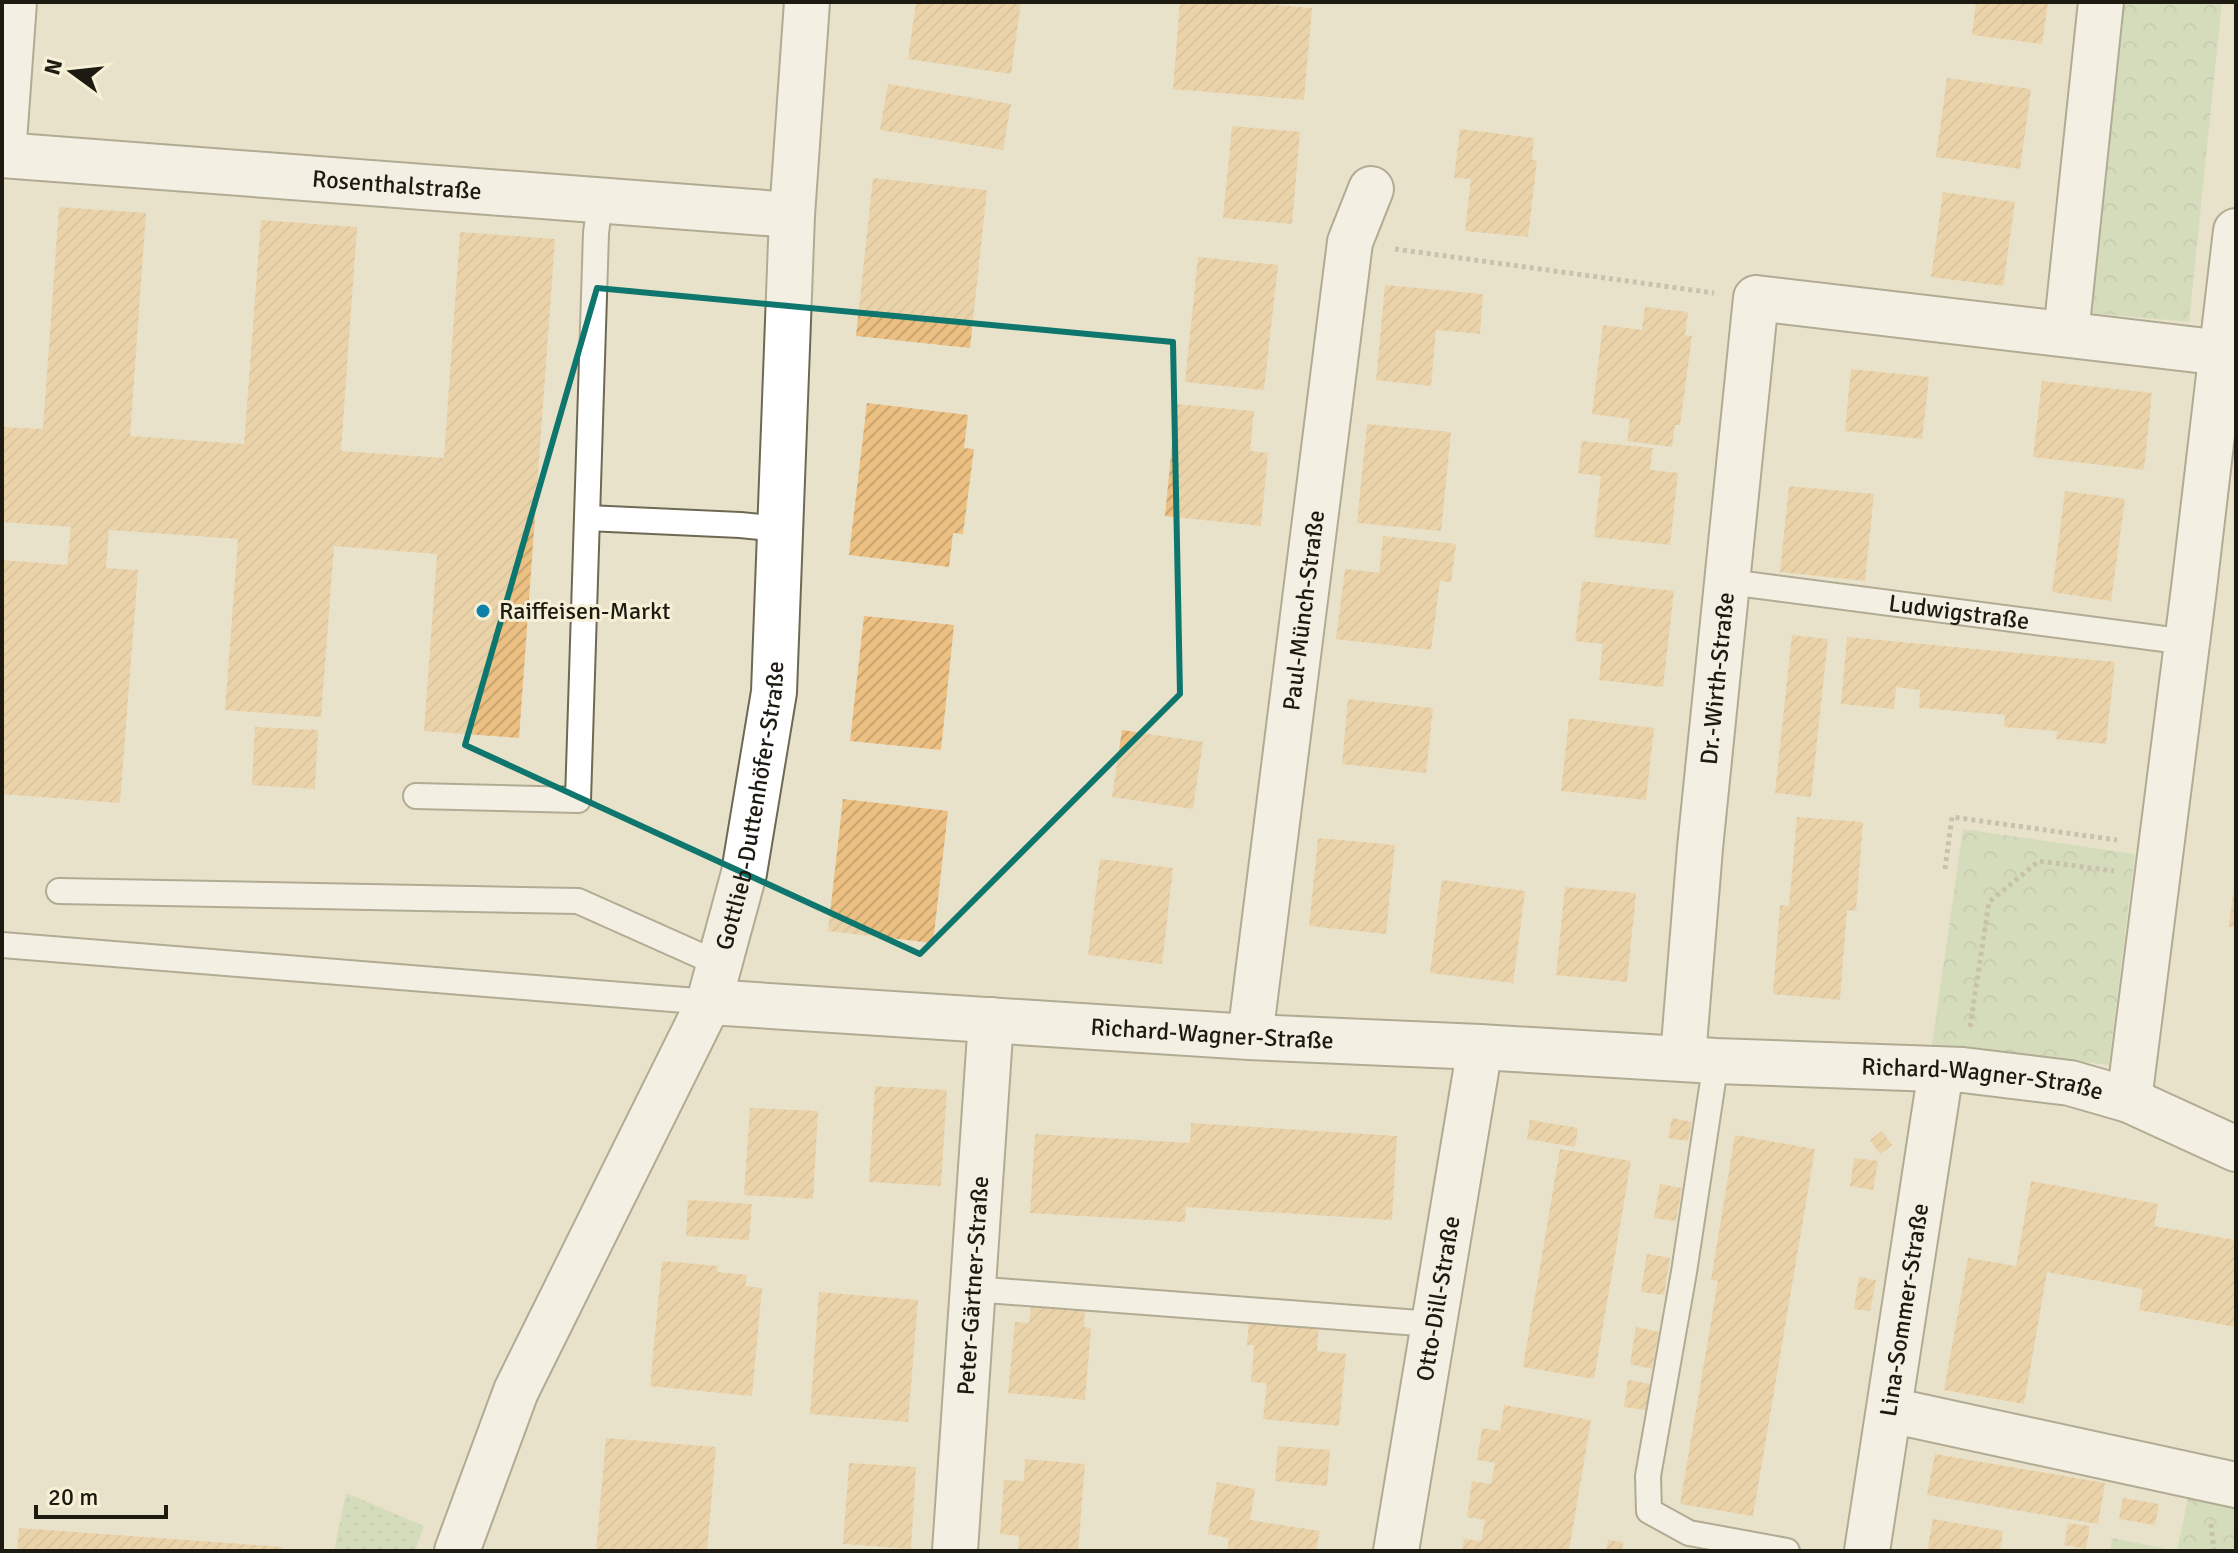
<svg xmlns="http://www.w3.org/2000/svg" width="2238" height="1553" font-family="Signika,sans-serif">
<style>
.grass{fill:url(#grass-dots)}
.park{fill:url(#park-crowns)}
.building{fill:url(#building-hatch)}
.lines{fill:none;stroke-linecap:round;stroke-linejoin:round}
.service-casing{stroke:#6e6953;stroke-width:28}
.minor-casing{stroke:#6e6953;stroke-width:48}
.path{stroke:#a09a88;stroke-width:5;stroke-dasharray:4 4;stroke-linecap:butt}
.service{stroke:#fff;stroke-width:24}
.minor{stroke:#fff;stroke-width:44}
.marked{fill:none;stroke:#0f766e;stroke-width:6;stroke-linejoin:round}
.poi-dot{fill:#0f80a8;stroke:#f6f0d7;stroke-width:3}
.labels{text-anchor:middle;stroke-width:6;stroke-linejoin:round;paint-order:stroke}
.street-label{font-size:24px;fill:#1c1a11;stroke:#f6f0d7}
.poi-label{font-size:24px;fill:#1c1a11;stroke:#f6f0d7;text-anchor:start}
</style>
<defs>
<pattern id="grass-dots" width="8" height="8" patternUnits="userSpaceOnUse" patternTransform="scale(2)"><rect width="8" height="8" fill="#bdd6ab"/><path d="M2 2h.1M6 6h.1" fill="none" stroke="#a2b792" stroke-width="1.8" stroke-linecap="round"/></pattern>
<pattern id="park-crowns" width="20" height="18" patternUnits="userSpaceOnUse" patternTransform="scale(2)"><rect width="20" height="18" fill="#bdd6ab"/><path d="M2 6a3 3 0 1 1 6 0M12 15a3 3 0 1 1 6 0" fill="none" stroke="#a2b792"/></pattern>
<pattern id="building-hatch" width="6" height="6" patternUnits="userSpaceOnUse" patternTransform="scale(2)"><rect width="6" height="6" fill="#ecc082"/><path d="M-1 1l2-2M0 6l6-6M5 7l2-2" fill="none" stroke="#caa46f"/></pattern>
</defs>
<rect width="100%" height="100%" fill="#e9e2ca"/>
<path class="grass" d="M346 1493 424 1526 415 1551H334Z"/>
<path class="park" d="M2123 2H2222L2189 322 2091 313Z
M1963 829 2135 854 2109 1065 1932 1045Z
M2188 1498 2236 1507V1551H2110L2112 1538 2177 1551Z"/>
<path class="building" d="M916 2H1021L1011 74 908 59Z
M1180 2H1242L1312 8 1304 100 1173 89Z
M1976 2H2048L2042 44 1972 35Z
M1947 78 2031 89 2020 169 1936 157Z
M888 84 1011 104 1003 150 880 130Z
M1232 126 1300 132 1292 224 1223 218Z
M1460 129 1534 138 1532 160H1537L1528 237 1465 231 1471 179 1454 178Z
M873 178 987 190 970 348 856 336Z
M1943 192 2015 202 2003 286 1931 277Z
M59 207 146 213 130 436 244 444 261 220 357 227 341 451 444 458 460 232 555 239 519 738 424 731 437 554 334 546 321 717 225 710 238 539 109 530 106 568 138 570 120 803 2 794V560L67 565 71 527 2 522V427L43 429Z
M1198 257 1278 265 1264 390 1185 382Z
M1385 285 1483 294 1480 334 1436 330 1431 386 1376 380Z
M1645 307 1688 312 1685 335 1692 336 1680 425H1675L1672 447 1627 441 1630 419 1592 414 1603 325 1642 330Z
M1851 369 1929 377 1922 439 1845 431Z
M2042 381 2152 393 2144 470 2033 457Z
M867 403 968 415 964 448 974 449 963 534 953 533 949 567 849 555Z
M1176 404 1254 411 1250 451 1268 453 1261 526 1165 516Z
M1367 424 1451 432 1441 531 1357 523Z
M1582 441 1653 448 1650 470 1678 473 1670 545 1594 537 1601 476 1578 473Z
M1789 486 1874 494 1865 581 1780 572Z
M2065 491 2125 499 2111 601 2052 592Z
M1383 536 1456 544 1451 582 1440 581 1431 650 1336 639 1345 569 1379 573Z
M1582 581 1674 591 1663 687 1599 680 1603 644 1575 641Z
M864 616 954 625 941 750 850 741Z
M1792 635 1828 639 1811 797 1775 793Z
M1847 637 2115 662 2106 744 2056 739 2057 731 2004 727 2005 715 1919 708 1920 690 1896 687 1894 709 1841 704Z
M1348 699 1433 708 1426 773 1342 764Z
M1569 718 1654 728 1646 800 1561 791Z
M255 727 318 730 315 789 252 785Z
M1122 730 1203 742 1193 809 1112 797Z
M843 799 948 811 933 943 828 931Z
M1797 817 1863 822 1856 911 1847 910 1840 1000 1773 994 1780 905 1789 906Z
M1318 838 1395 845 1386 934 1309 926Z
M1100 859 1173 868 1162 964 1088 955Z
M1442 880 1525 891 1513 983 1430 973Z
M2234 886H2236V927H2229Z
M1565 887 1636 893 1627 982 1556 975Z
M875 1086 947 1090 941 1186 869 1182Z
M750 1108 818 1111 813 1199 744 1195Z
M1672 1118 1692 1122 1688 1141 1668 1138Z
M1530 1120 1578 1128 1575 1147 1527 1139Z
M1191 1123 1397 1136 1392 1220 1186 1207 1185 1222 1030 1213 1035 1134 1190 1143Z
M1882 1131 1892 1145 1880 1154 1870 1140Z
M1735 1135 1815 1149 1753 1516 1680 1504 1718 1281 1711 1280Z
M1560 1149 1631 1161 1594 1379 1523 1367Z
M1854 1158 1878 1161 1873 1190 1850 1186Z
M2031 1181 2158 1204 2154 1226 2236 1240V1327L2139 1310 2143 1289 2047 1272 2024 1404 1944 1390 1968 1258 2016 1266Z
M1660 1184 1682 1188 1676 1221 1654 1218Z
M688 1200 752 1204 749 1240 686 1236Z
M1647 1254 1670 1258 1664 1295 1641 1292Z
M662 1261 718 1266 717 1272 747 1275 745 1286 762 1288 752 1396 650 1386Z
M1859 1277 1876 1280 1870 1311 1854 1309Z
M819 1292 918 1300 908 1422 810 1414Z
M1032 1299 1085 1304 1084 1327 1091 1328 1085 1400 1008 1393 1015 1322 1029 1323Z
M1249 1319 1319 1325 1317 1351 1346 1354 1339 1426 1263 1419 1267 1383 1251 1382 1254 1345H1247Z
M1636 1327 1659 1332 1652 1369 1630 1364Z
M1628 1380 1650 1384 1646 1410 1624 1407Z
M1504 1405 1591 1420 1569 1551H1462L1464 1539 1481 1541 1485 1520 1467 1517 1472 1481 1491 1484 1495 1463 1477 1460 1482 1428 1500 1431Z
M606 1438 716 1447 707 1551H596Z
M1278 1446 1330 1450 1327 1486 1275 1481Z
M1935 1454 2105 1483 2098 1524 1927 1495Z
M1025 1459 1085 1464 1078 1551H1018L1019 1536 1000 1534 1004 1480 1024 1481Z
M849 1463 916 1467 911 1549 843 1544Z
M1217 1482 1255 1489 1250 1520 1320 1531 1316 1551H1227L1229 1538 1208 1534Z
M2123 1498 2159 1504 2155 1525 2119 1519Z
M1933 1519 2003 1531 2000 1551H1927Z
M2068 1523 2090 1526 2086 1549 2064 1545Z
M19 1528 283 1547V1551H17Z
M1608 1540 1623 1542 1622 1551H1606Z"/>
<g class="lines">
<defs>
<g id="service">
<path d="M587 518 740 525 780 529"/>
<path id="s1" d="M1729 582 2187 642"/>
<path d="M416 796 578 800 596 233 600 200"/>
<path d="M59 891 578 901 719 964"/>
<path d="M2 945 709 1002"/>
<path d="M1716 1061 1684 1272 1648 1476 1649 1511 1689 1533 1787 1551"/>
<path d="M973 1289 1432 1324"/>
</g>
<g id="minor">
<path id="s2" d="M2 155 792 215"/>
<path d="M3 155 14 2"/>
<path d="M2066 334 2101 2"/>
<path id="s3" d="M709 1002 1250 1037 1480 1047 1716 1061 1963 1070 2070 1083 2129 1100 2236 1149"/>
<path id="s4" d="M1250 1037 1350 242 1371 189"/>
<path id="s5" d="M1683 1057 1700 848 1756 298 2223 353"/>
<path d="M2129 1100 2194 588 2236 231"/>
<path d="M1890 1410 2236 1485"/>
<path id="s6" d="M457 1551 516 1391 709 1002 744 873 774 692 792 215 807 2"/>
<path id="s7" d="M955 1551 991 1020"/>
<path id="s8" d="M1396 1551 1480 1047"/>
<path id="s9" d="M1867 1551 1941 1070"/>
</g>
</defs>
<use href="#service" class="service-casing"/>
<use href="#minor" class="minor-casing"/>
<path class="path" d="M1395 249 1714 293
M1945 869 1952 817 2117 840
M1970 1027 1989 902 2039 861 2114 871
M2211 1524 2214 1551"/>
<use href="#service" class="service"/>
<use href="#minor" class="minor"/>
</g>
<path d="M0 0H2238V1553H0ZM597 288 1173 342 1180 694 920 954 465 745Z" fill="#e9e2ca" fill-opacity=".55" fill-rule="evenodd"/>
<path class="marked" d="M597 288 1173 342 1180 694 920 954 465 745Z"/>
<circle class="poi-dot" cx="483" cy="611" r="8"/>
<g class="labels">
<g class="street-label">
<text dy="8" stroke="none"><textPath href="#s2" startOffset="396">Rosenthalstraße</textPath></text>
<text dy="8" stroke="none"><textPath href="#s4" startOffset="430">Paul-Münch-Straße</textPath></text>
<text dy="8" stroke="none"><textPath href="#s1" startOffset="232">Ludwigstraße</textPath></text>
<text dy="8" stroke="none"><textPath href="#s5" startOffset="380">Dr.-Wirth-Straße</textPath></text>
<text dy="8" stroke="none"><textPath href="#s6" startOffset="806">Gottlieb-Duttenhöfer-Straße</textPath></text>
<text dy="8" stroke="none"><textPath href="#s3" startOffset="504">Richard-Wagner-Straße</textPath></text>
<text dy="8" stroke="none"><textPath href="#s3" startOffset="1276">Richard-Wagner-Straße</textPath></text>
<text dy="8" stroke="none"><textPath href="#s7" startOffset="266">Peter-Gärtner-Straße</textPath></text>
<text dy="8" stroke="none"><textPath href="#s8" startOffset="256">Otto-Dill-Straße</textPath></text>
<text dy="8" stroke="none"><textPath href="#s9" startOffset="244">Lina-Sommer-Straße</textPath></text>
</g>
<g class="poi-label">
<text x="499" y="619">Raiffeisen-Markt</text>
</g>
</g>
<rect width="2238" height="1553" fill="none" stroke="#1c1a11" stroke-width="8"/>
<g transform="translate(72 72) rotate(285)" stroke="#f6f0d7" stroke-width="6" paint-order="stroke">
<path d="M0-6L14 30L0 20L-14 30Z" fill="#1c1a11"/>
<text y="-12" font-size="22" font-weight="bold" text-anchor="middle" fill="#1c1a11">N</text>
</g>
<path d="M36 1505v12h130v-12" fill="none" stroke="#1c1a11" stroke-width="4"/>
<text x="48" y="1505" font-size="24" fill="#1c1a11" stroke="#f6f0d7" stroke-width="6" paint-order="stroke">20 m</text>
</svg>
